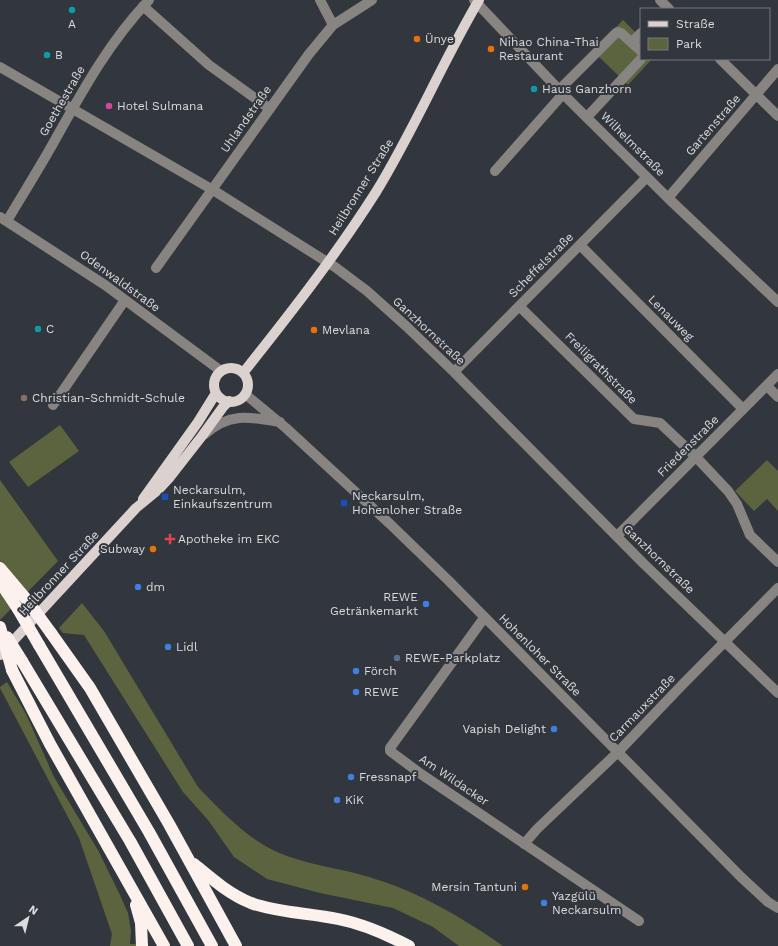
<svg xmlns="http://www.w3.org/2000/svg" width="778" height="946" font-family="'Work Sans',sans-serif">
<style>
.green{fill:#5b643f}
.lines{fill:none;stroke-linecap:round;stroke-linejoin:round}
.minor{stroke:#888482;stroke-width:10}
.major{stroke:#dbd2cf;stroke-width:10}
.highway{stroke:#fcf1ed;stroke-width:12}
.highway-bridge{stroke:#fcf1ed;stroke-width:12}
.culture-dot{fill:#0f9aa8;stroke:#32363d;stroke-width:1.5}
.food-dot{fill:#e8710a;stroke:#32363d;stroke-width:1.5}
.hotel-dot{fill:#d1479c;stroke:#32363d;stroke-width:1.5}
.education-dot{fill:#8d6e63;stroke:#32363d;stroke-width:1.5}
.transit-dot{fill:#1a4fb4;stroke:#32363d;stroke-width:1.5}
.health-dot{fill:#e0444e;stroke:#32363d;stroke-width:1.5}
.shop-dot{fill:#3f7fe0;stroke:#32363d;stroke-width:1.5}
.service-dot{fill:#5c6f8a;stroke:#32363d;stroke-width:1.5}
.labels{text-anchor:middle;stroke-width:4;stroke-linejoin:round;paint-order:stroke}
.poi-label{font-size:12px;fill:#dadce1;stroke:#32363d;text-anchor:start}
.street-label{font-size:12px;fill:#dadce1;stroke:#32363d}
</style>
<rect width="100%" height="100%" fill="#32363d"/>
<path class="green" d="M623 20 641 38V59H652L628 85 593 51Z
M60 425 79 451 28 487 9 462Z
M767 460 778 471V511L767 499 754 511 735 491Z
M0 480 58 561 0 620Z
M82 603 104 631 198 787C218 808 244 835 269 848 301 865 338 867 372 878 419 892 463 918 503 946H459L433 927 393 908 320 893 267 879 234 857 208 820 183 792 84 635 63 633 59 628Z
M7 682 26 714 54 777 99 852 120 895 128 913 131 931 130 944H136V946H110L112 934 79 838 0 688V687Z"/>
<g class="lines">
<path class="minor" d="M320 0 333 25
M474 0 563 94 668 198 778 302
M660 0 669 9
M143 6 209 65 270 109
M632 42 641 33
M720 59 778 116
M0 67 213 190 335 267 367 291 406 326 454 372 644 564 778 693
M559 90 616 33 618 32 621 33 641 51
M587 117 641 59
M495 171 563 94
M668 198 778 69
M0 217 105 285 221 371
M7 221C23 194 40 167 55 140 83 90 109 42 149 0
M580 245 743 409
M156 268 309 54 333 25 372 0
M519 306 634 419 660 423 696 457 728 491 737 504 750 535 778 562
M454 372 647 177
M767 386 778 397
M245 394 286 428 389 523 449 581 741 877 768 902 778 908
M53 405 125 300
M205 434C230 412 251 417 280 422
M617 536 778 374
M484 618 390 748V751L421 774 639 921
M524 844 537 829 618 752 684 683 778 588"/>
<path class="major" d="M214 385a17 17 0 1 1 34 0a17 17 0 1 1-34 0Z
M243 373C290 314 336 255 376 192 414 130 442 63 479 0
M143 499 198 422 216 393
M0 655 136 508 158 490 170 477 202 436 223 407 229 401"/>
<path class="highway" d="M0 568 27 600
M0 582 18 609
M51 633 90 688 169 824 236 946
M39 645 149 832 212 946
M22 661 130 841 188 946
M12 670 50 744 164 946
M194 864C212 879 229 894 251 903 279 913 310 913 338 919 364 924 386 934 409 946
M136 905 141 923 142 946"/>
<path class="highway-bridge" d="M27 600 51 633
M18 609 39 645
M0 627 12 670
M7 637 22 661"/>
</g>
<g class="culture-dot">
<circle cx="72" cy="10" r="4"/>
<circle cx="47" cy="55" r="4"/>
<circle cx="534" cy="89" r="4"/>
<circle cx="38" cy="329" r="4"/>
</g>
<g class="food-dot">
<circle cx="417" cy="39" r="4"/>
<circle cx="491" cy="49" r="4"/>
<circle cx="314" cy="330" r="4"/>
<circle cx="153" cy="549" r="4"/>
<circle cx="525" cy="887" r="4"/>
</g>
<circle class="hotel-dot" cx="109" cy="106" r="4"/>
<circle class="education-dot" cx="24" cy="398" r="4"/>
<g class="transit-dot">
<rect x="161" y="493" width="8" height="8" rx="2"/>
<rect x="340" y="499" width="8" height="8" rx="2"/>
</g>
<path class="health-dot" d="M168 533h4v4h4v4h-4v4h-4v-4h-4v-4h4z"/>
<g class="shop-dot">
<circle cx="138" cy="587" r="4"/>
<circle cx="426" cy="604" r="4"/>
<circle cx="168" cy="647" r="4"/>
<circle cx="356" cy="671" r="4"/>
<circle cx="356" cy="692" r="4"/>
<circle cx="554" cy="729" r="4"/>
<circle cx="351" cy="777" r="4"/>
<circle cx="337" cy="800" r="4"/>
<circle cx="544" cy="903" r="4"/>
</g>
<circle class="service-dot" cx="397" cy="658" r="4"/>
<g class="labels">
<g class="poi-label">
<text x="72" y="28" text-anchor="middle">A</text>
<text x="425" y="43">Ünye</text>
<text x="499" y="46">Nihao China-Thai<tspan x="499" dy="14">Restaurant</tspan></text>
<text x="55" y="59">B</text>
<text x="542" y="93">Haus Ganzhorn</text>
<text x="117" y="110">Hotel Sulmana</text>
<text x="46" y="333">C</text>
<text x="322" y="334">Mevlana</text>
<text x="32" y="402">Christian-Schmidt-Schule</text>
<text x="173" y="494">Neckarsulm,<tspan x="173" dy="14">Einkaufszentrum</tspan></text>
<text x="352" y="500">Neckarsulm,<tspan x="352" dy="14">Hohenloher Straße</tspan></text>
<text x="178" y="543">Apotheke im EKC</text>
<text x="145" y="553" text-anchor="end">Subway</text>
<text x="146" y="591">dm</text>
<text x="418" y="601" text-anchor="end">REWE<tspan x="418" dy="14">Getränkemarkt</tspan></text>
<text x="176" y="651">Lidl</text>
<text x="405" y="662">REWE-Parkplatz</text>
<text x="364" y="675">Förch</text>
<text x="364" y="696">REWE</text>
<text x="546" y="733" text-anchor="end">Vapish Delight</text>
<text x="359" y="781">Fressnapf</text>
<text x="345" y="804">KiK</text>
<text x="517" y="891" text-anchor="end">Mersin Tantuni</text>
<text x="552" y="900">Yazgülü<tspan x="552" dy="14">Neckarsulm</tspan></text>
</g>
<g class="street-label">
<text transform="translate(62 101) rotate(-60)" y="4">Goethestraße</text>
<text transform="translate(246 119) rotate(-55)" y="4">Uhlandstraße</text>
<text transform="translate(713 125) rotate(-49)" y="4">Gartenstraße</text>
<text transform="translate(633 144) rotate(45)" y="4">Wilhelmstraße</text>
<text transform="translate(361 187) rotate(-58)" y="4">Heilbronner Straße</text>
<text transform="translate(541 265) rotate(-45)" y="4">Scheffelstraße</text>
<text transform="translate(120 281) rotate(36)" y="4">Odenwaldstraße</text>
<text transform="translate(671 318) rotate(45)" y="4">Lenauweg</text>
<text transform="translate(429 331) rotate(43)" y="4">Ganzhornstraße</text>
<text transform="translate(601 368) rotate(45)" y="4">Freiligrathstraße</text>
<text transform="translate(688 446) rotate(-45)" y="4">Friedenstraße</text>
<text transform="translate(659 559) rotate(44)" y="4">Ganzhornstraße</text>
<text transform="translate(59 573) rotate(-47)" y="4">Heilbronner Straße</text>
<text transform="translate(540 655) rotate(45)" y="4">Hohenloher Straße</text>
<text transform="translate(642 708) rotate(-46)" y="4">Carmauxstraße</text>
<text transform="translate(454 780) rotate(34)" y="4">Am Wildacker</text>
</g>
</g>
<rect x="640" y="8" width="130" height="52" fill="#32363d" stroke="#75787f"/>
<rect x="648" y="21" width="20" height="6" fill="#dbd2cf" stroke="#75787f"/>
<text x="676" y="28" font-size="12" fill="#dadce1">Straße</text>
<rect x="648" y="38" width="20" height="12" fill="#5b643f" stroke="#75787f"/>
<text x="676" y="48" font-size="12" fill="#dadce1">Park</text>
<g transform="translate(28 918) rotate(35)" stroke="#32363d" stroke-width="3" paint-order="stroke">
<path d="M0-3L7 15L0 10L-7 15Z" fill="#dadce1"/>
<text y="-6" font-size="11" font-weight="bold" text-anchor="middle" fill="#dadce1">N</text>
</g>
</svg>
